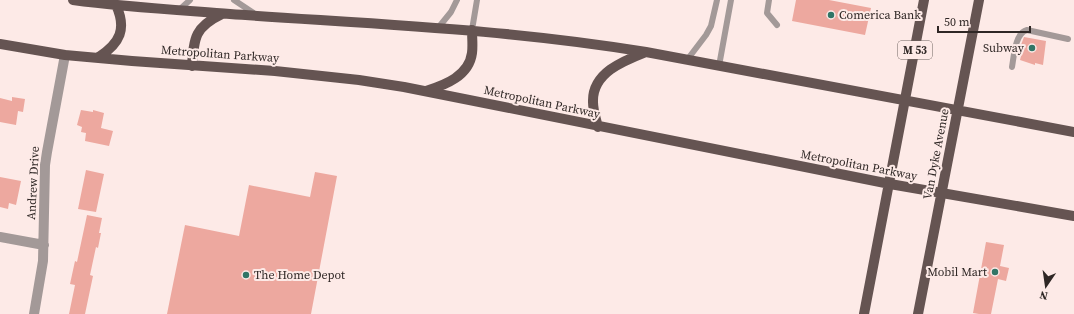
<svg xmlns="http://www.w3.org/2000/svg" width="1074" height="314" font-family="'Source Serif 4',serif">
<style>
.building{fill:#eda89f}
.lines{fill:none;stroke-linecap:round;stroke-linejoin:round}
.service{stroke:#a39998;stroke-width:6}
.minor{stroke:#a39998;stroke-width:10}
.primary{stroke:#655452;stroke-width:10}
.poi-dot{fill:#317566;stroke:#fdeae7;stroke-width:1.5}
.labels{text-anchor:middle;stroke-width:4;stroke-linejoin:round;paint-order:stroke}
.shield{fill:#fdeae7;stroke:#6d625f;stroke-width:1}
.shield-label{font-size:11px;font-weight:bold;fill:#2f2725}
.poi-label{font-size:12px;fill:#2f2725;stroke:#fdeae7;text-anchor:start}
.street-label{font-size:12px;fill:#2f2725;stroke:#fdeae7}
</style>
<rect width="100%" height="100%" fill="#fdeae7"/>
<path class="building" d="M796 0H829L871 8 865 35 792 21Z
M1024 37 1046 41 1043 65 1035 63V65L1020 60 1021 56H1018L1019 50Z
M12 97 25 99 23 112 18 111 16 125 0 122V98L12 101Z
M81 110 93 112V110L104 113 101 128 113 131 109 146 85 141 86 133 81 132 82 127 77 125Z
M86 170 104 174 96 212 78 209Z
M315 172 337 176 311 314H167L185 225 239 236 249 185 310 197Z
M0 177 21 181 16 205 9 203 8 209 0 207Z
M87 215 102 218 99 233H101L98 248 96 247 90 275 93 276 85 314H69L75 285 70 284 75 261 77 262Z
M986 242 1004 245 1000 266 1009 268 1006 281 998 279 991 314H979L973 313Z"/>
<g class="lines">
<path class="service" d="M234 0 255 14
M769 0 767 13 777 25
M178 11 190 0
M438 28 451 12 457 0
M472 30 477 0
M687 60 706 35 711 26 717 0
M719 66 731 0
M1012 67C1014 56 1015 33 1027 30L1068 39"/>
<path class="minor" d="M0 237 44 245
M34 314 43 261 45 165 47 152 65 55"/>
<path class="primary" d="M73 0C125 7 178 10 230 14 369 24 508 29 646 52L1074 132
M0 44 65 55 132 61 275 71 359 80 404 87 890 184 1074 216
M99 57C120 43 127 29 116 5
M192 66C194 37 195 27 222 14
M426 91C445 85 469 76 472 53 473 45 472 38 472 30
M598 127C596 119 593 111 593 102 592 73 623 61 646 52
M864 314 924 0
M918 314 979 0"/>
</g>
<g class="poi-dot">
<circle cx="831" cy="15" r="4"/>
<circle cx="1032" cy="48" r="4"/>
<circle cx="995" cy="272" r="4"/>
<circle cx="246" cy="275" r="4"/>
</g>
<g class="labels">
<rect class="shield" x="898" y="41" width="34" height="18" rx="3"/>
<g class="shield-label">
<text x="915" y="54">M 53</text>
</g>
<g class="poi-label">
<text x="839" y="19">Comerica Bank</text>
<text x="1024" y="52" text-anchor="end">Subway</text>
<text x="987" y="276" text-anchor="end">Mobil Mart</text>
<text x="254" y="279">The Home Depot</text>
</g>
<g class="street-label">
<text transform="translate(220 54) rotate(4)" y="4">Metropolitan Parkway</text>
<text transform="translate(542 102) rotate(12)" y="4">Metropolitan Parkway</text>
<text transform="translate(936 154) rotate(-79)" y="4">Van Dyke Avenue</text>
<text transform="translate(859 165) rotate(11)" y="4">Metropolitan Parkway</text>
<text transform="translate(33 183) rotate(-87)" y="4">Andrew Drive</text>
</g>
</g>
<g transform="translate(1046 286) rotate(193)" stroke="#fdeae7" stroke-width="3" paint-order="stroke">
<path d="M0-3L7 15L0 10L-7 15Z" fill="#2f2725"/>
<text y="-6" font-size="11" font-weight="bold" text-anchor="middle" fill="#2f2725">N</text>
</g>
<path d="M938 26v6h92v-6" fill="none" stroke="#2f2725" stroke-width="2"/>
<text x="944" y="26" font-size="12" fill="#2f2725" stroke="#fdeae7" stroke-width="3" paint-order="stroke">50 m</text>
</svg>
